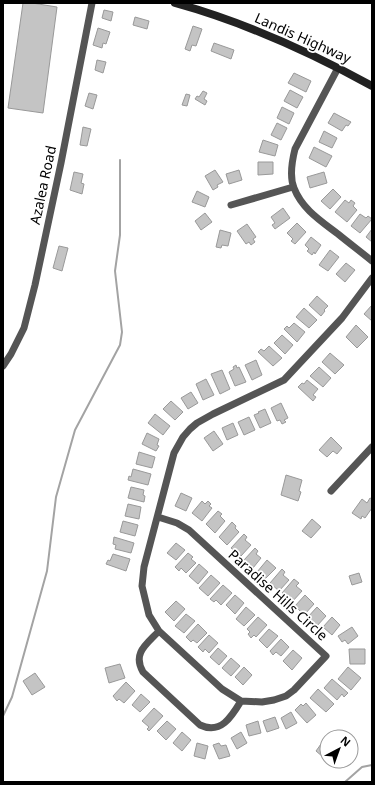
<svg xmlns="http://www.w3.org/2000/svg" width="375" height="785" font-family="'Noto Sans',sans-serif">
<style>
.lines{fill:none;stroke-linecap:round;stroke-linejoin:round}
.stream{stroke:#a3a3a3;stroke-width:2}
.building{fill:#c4c4c4;stroke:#999}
.street{stroke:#555;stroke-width:7}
.secondary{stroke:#222;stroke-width:8}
.labels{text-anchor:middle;stroke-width:3.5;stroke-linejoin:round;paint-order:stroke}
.street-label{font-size:14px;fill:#000;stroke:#fff}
</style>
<rect width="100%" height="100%" fill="#fff"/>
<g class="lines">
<path class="stream" d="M3 716 12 697 47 571 56 497 75 430 120 345 122 332 115 271 120 235V160
M345 782 362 767 372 765"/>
</g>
<path class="building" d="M23 3H32L57 7 43 113 8 108Z
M104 10 113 12 111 21 102 18Z
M135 17 149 21 147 29 133 25Z
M193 26 202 29 196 46 192 45 190 51 185 49Z
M98 28 110 32 106 44 103 43 102 48 93 45Z
M214 43 234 50 231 59 211 51Z
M97 60 106 62 103 73 95 70Z
M294 73 311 81 306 92 288 83Z
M290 90 303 97 297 108 284 101Z
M203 91 207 93 204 99 207 101 205 105 195 99 197 96 199 97Z
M89 93 97 95 93 109 85 106Z
M186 94 190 95 187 106 182 105Z
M282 107 294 113 289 124 277 118Z
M334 113 351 122 348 126 346 125 342 131 328 123Z
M277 123 287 128 281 140 271 135Z
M83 127 91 129 87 146 80 145Z
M324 131 337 138 332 148 319 142Z
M263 140 278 145 275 156 259 152Z
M314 147 332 156 326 167 309 158Z
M258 162H273V174L258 175Z
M215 170 223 182 217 185 218 187 213 190 205 176Z
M239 170 242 180 229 184 226 174Z
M74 172 83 174 81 183 84 184 82 194 70 190Z
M324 172 327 183 310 188 307 177Z
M333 189 341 197 330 209 321 201Z
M197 191 209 197 205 207 192 202Z
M345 200 349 203 351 200 355 203 353 206 357 210 347 222 335 212Z
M283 208 290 218 275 229 272 225 275 223 271 217Z
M205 213 212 222 201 230 195 221Z
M360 214 366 218 368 216 372 219 360 233 351 226Z
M297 223 306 232 295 244 291 241 293 239 287 233Z
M247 224 256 237 253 239 255 242 251 245 249 242 246 244 237 231Z
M372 229V242L366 237Z
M220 230 231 233 228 246 222 245 221 248 216 247Z
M311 237 321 245 315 254 314 252 312 255 307 251 309 249 305 245Z
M59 246 68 248 62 271 53 268Z
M330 250 339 257 328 271 319 265Z
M346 263 355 270 345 282 336 274Z
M317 296 328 306 324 310 325 311 321 316 309 305Z
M372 305V321L364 314Z
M304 308 317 320 309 328 296 317Z
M294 323 305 332 297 342 284 329 287 326 289 328Z
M356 325 368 337 357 348 346 337Z
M282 335 293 345 285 354 274 343Z
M269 346 282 358 273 366 258 352 261 349 264 351Z
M330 353 344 365 335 374 322 362Z
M256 360 262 375 252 380 245 365Z
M236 365 237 368 239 367 246 382 235 386 229 372 234 369 233 367Z
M319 367 331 378 323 387 310 376Z
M222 370 230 389 220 394 211 374Z
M206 379 214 395 203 400 196 384Z
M307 380 318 389 313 395 316 397 313 401 298 387 302 383 304 384Z
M191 392 198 403 188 409 181 398Z
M171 401 183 412 175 420 163 409Z
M281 403 288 418 284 420 286 422 282 424 280 420 277 421 271 408Z
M265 409 271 423 260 428 254 415 259 413 258 412Z
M155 414 170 426 163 435 148 423Z
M249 417 255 430 244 435 238 422Z
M233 423 238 435 227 440 222 428Z
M214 431 223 444 213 451 204 438Z
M147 433 159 439 157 445 159 446 156 451 142 444Z
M331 437 342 448 337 454 333 451 327 457 319 450Z
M139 452 155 457 152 468 136 464Z
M133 469 151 474 148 485 128 480 129 476 131 477Z
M286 475 302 480 299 491 301 492 298 501 281 495Z
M131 487 144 490 143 495 145 496 144 502 128 498Z
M181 493 192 498 186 511 175 506Z
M370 498 372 499V508L365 518 362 516 361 519 352 513 362 499 367 503Z
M202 501 205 504 208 501 211 504 209 506 212 508 202 521 192 513Z
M128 504 141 507 139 519 125 516Z
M218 511 222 514 220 516 225 521 215 533 206 524Z
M312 519 321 527 311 538 302 531Z
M123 521 138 525 135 536 120 532Z
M232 522 236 526 235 528 239 532 227 545 219 537Z
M244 534 247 537 245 540 251 545 241 556 231 548Z
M114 537 134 543 131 553 115 549 116 545 113 544Z
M176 543 185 550 176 560 167 553Z
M255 548 258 551 256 554 261 558 253 568 244 560Z
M188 553 193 557 191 559 196 563 186 573 181 568 179 571 175 567Z
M113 554 130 559 126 571 106 564 108 560 110 561Z
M267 560 276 568 265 579 257 572Z
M199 564 208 572 198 584 189 576Z
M282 569 285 572 283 575 289 580 279 591 270 583Z
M359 573 362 582 352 585 349 576Z
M211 575 220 583 208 596 199 588Z
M294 579 299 583 296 586 302 591 292 602 282 593Z
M223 585 232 593 221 605 216 600 214 602 210 599Z
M235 595 244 603 235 614 226 605Z
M305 595 314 604 304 615 295 606Z
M176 601 185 609 174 621 165 612Z
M246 607 255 615 244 626 236 619Z
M317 607 326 616 316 627 307 618Z
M186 614 195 621 184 633 175 626Z
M258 617 267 625 256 637 254 635 251 638 248 634 250 632 247 629Z
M332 617 340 625 332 635 323 627Z
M198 624 207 633 197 643 193 640 191 642 186 637Z
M352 627 358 636 348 644 345 640 342 642 338 636Z
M269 629 278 636 267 648 259 640Z
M209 635 218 643 209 653 205 649 203 652 198 647Z
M281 639 289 647 281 656 276 652 273 655 270 651Z
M218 648 227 656 219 665 210 657Z
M349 649H365V664H350Z
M293 650 302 658 292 670 283 661Z
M231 658 240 666 231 676 222 668Z
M120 664 125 678 109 683 105 668Z
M244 667 252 675 243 685 235 677Z
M348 667 361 678 351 690 338 679Z
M35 673 45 687 32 695 23 681Z
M332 679 348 693 344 697 342 694 337 700 324 688Z
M126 682 135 691 124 703 119 699 117 701 113 696Z
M318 689 334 704 326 712 310 698Z
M141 694 150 702 140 712 132 705Z
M306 703 316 715 307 723 295 710 301 704 303 706Z
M154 708 163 716 149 731 147 729 149 727 142 721Z
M291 712 297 723 286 729 281 718Z
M275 717 279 728 267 732 263 721Z
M167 721 176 729 166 740 157 731Z
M258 721 261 733 249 736 246 725Z
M182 732 191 740 182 751 173 743Z
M241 732 247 743 237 749 231 738Z
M197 743 208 746 205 759 194 756Z
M219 743 221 746 226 745 230 756 219 759 213 745Z
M321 744 327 748V752L323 757 316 751Z"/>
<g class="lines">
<path class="street" d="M338 68 295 149C292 161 289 176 294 188 302 209 321 221 338 234 349 243 361 252 372 261
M231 205 293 187
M3 366 11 354 24 328 35 285 61 163 92 3
M331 491 372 447
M158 517 177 523 189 530 326 656 294 690 286 696 274 700 262 702 241 701 222 689 159 631 149 615 142 586 144 567 174 453 183 437 190 429 197 423 213 414 284 380 342 318 372 278
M159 631C147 644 132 653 143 672L200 725C221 735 232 716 241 701"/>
<path class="secondary" d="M175 3C244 22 310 52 372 86"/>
</g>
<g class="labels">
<g class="street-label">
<text transform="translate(303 38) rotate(24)" y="5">Landis Highway</text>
<text transform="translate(43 185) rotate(-78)" y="5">Azalea Road</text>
<text transform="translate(278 595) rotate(42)" y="5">Paradise Hills Circle</text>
</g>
</g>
<rect width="375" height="785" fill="none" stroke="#000000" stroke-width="8"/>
<g transform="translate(339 749) rotate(41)"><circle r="19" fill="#ffffff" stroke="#999999"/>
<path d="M0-3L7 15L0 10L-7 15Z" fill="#000000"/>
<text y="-6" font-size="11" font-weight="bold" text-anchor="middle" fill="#000000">N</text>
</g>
</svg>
